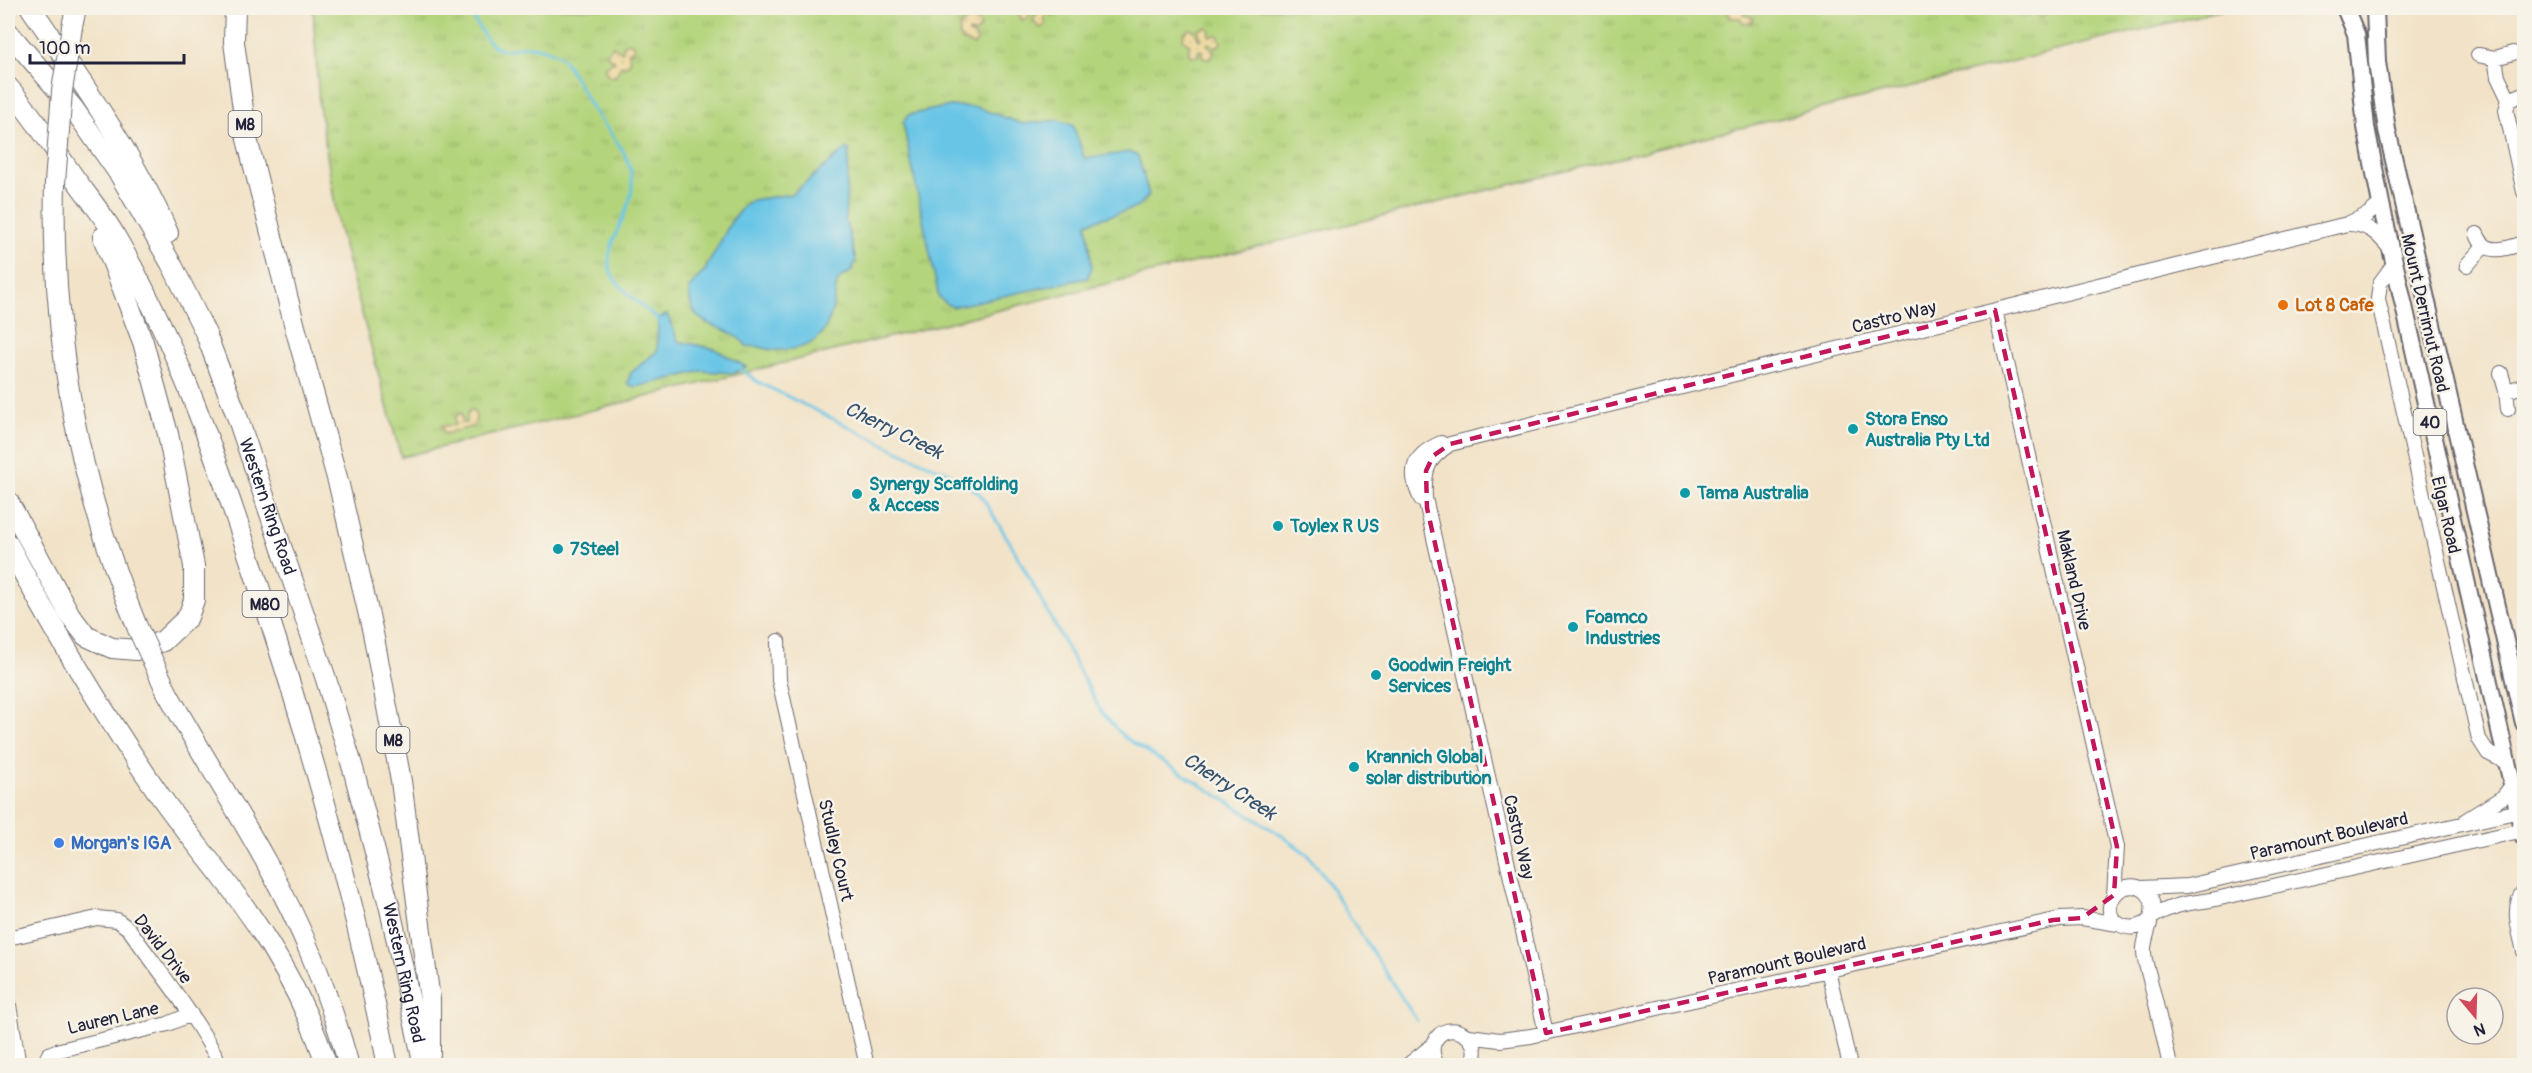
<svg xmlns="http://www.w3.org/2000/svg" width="2532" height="1073" font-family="Pangolin,sans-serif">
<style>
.grass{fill:url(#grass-tufts);stroke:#6b7b5b;stroke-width:1.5}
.sand{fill:url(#sand-dots);stroke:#887e6c;stroke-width:1.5}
.water{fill:#68c5e6;stroke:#457490;stroke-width:1.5}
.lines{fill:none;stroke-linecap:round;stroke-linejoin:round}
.stream{stroke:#68c5e6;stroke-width:3}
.minor-casing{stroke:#6b666c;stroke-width:16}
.major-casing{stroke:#6b666c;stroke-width:20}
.highway-casing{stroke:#6b666c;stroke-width:22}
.minor{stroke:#fff;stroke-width:14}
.major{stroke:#fff;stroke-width:16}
.highway{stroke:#fff;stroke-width:20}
.highway-bridge-casing{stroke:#6b666c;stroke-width:22;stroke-linecap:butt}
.highway-bridge{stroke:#fff;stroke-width:20}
.marked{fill:none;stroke:#c2185b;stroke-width:4.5;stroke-dasharray:12 8;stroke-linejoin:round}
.food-dot{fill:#e8710a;stroke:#f7f3e8;stroke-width:2}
.culture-dot{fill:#0f9aa8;stroke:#f7f3e8;stroke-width:2}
.shop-dot{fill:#3f7fe0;stroke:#f7f3e8;stroke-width:2}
.labels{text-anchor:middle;stroke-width:5;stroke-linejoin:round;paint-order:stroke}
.shield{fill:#f7f3e8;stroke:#62616f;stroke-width:1.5}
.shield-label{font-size:16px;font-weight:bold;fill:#22223b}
.food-label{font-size:18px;font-weight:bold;fill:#c56008;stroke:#f7f3e8;text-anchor:start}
.street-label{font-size:18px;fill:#22223b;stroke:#f7f3e8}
.culture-label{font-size:18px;font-weight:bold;fill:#0d838f;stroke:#f7f3e8;text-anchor:start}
.shop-label{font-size:18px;font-weight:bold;fill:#366cbe;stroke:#f7f3e8;text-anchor:start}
.water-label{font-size:20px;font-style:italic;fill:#37536e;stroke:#f7f3e8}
</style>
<defs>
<pattern id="grass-tufts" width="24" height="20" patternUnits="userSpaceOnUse" patternTransform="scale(1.5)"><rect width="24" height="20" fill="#b4d47b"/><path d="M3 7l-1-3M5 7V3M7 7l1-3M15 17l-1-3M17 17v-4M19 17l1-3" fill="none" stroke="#9ab66b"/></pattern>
<pattern id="sand-dots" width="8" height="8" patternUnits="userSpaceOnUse" patternTransform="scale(1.5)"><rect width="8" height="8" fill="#eeda9e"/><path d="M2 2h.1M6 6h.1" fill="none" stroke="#ccbb89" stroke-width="1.8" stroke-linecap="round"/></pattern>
</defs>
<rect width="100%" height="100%" fill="#f7f3e8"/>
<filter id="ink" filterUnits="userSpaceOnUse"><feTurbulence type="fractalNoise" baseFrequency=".0167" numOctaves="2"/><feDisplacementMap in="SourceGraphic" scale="12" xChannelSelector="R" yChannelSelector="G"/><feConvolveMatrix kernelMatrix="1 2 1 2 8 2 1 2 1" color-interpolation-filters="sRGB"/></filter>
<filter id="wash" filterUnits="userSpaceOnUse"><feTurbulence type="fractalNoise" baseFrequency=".008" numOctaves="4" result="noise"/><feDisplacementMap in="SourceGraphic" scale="24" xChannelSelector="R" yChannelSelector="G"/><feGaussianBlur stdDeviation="1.35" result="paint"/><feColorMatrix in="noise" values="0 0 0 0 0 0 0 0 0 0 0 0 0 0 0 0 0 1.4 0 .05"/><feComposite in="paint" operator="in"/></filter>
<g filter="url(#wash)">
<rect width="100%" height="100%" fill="#f2e3c8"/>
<path class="grass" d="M313 8H2230L401 457 338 225 319 104Z"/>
<path class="sand" d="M1022 8H1062L1063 11 1055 16 1046 12 1044 16 1046 25 1040 28 1033 20 1037 14 1035 9 1030 10 1028 18 1022 20 1018 12Z
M1731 8H1743L1744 14 1753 18 1752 22 1744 24 1740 18H1730L1727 11Z
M2017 8H2047L2044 16 2040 19 2034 9 2028 16 2023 17 2017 11Z
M969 20 977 21 981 27 976 33 968 32 976 37 977 42 973 45 962 41 959 36 960 26Z
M1206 27 1210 30 1209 36 1218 35 1221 43 1216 47 1210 43 1207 44 1214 51 1210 58H1203L1201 50 1198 51V56H1191L1188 52 1190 45 1183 39 1184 33 1190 29 1194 30 1199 40 1201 38 1198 30Z
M629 42 634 45 633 50 629 52 630 63 627 66 621 65 616 76 609 77 604 68 615 60 609 58 607 53 613 46 622 52 624 44Z
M472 410 476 415 475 426 444 434 442 426 455 425V417L459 414 462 416V423H466L468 412Z"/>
<path class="water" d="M950 106 976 107 1023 124 1058 120 1073 125 1085 159 1129 152 1138 156 1149 195 1138 207 1087 223 1092 268 1087 278 952 307 939 298 903 123 908 115Z
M846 149H849L845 219 856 260 851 272 841 277 837 282C831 325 825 352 774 350 763 350 761 344 748 347 745 345 744 342 741 340 717 320 689 331 689 288L705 270 731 222 744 205 752 200 792 194Z
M667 314 678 341 715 349 746 367 734 373 702 371 636 387 627 384 631 373 657 351 658 319Z"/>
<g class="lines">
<path class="stream" d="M468 8C475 20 481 34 491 44 502 55 515 47 527 46 539 46 549 50 559 55 573 70 580 89 591 106 607 133 633 151 632 186 631 217 595 253 615 280 628 296 645 308 660 321
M739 368 758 382 898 451 953 475 980 494 1011 544 1102 713 1124 737 1284 837 1307 854 1321 872 1417 1021"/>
</g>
</g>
<g filter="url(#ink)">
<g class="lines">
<defs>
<path id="minor" d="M2478 55 2495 58 2513 53
M2495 58 2498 77 2509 100
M2524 94 2509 100 2506 110 2524 192
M2349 224C2369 224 2379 235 2391 250
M2477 234C2485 257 2506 249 2524 243
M2394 264 2380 283 2378 299 2479 739 2488 753 2508 763
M2467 265 2484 246
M1995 310 2117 847 2114 895
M2501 373 2506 391 2508 409
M2506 391 2524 386
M1421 499C1407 471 1413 455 1441 443
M778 641 779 680 867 1066
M2466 820 2503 797 2513 784
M2141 888 2187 886 2524 810
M2524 890C2510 909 2520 931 2524 952
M2151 918C2170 905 2188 903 2211 900L2524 830
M2149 921C2128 938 2099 919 2114 896 2123 882 2144 883 2151 899 2157 911 2145 934 2144 948 2143 959 2149 973 2151 984 2158 1011 2164 1038 2170 1066
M8 938 97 918 117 920 129 929C161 974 196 1016 221 1066
M1828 970 1850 1066
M8 999 19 1066
M1546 1033 1425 498C1424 470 1426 460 1450 444L2347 224 2367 215 2381 204
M1469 1036 1500 1040 1531 1036 2060 919 2082 918 2118 924
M1408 1065 1433 1045
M43 1066 49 1054 56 1051 168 1024 191 1014
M1438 1066C1433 1058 1431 1051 1434 1043 1446 1014 1490 1040 1469 1066"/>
<path id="major" d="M2345 8 2356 34 2366 127 2381 204 2524 837
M2375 8 2377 62 2387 130 2524 723"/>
<g id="highway">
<path d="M31 8C80 80 133 153 168 233"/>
<path d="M235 8 234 42 247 139 295 327 339 485 373 633 401 781 430 1000V1054"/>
<path d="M72 27 76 8"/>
<path id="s1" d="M8 32 73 108 120 175 173 267 206 334 237 416 326 679 354 772 390 909 424 1066"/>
<path d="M8 87C32 114 50 143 71 173 85 193 101 212 114 234 179 346 221 470 261 593 312 748 356 905 388 1066"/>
<path d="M55 183C51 340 78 484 138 629"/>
<path d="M8 501 70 615 86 636 112 648 136 650 163 641 188 617 194 600V566L168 434 143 342 103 237"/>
<path d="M8 544C54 631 105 716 161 797 184 830 211 861 235 894 274 946 306 1004 327 1066"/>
<path d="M167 692C215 779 275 865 312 957 326 992 339 1029 349 1066"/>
</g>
</defs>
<use href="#minor" class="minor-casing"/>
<use href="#major" class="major-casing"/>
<use href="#highway" class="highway-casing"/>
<use href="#minor" class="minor"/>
<use href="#major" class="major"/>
<use href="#highway" class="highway"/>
<defs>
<path id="highway-bridge" d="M55 183 62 91 72 27
M138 629 167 692"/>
</defs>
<use href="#highway-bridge" class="highway-bridge-casing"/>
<use href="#highway-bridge" class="highway-bridge"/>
</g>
</g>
<path class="marked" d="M1995 310 2117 847 2114 895 2082 918 2053 920 1546 1033 1427 508 1426 471 1433 456 1450 444Z"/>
<circle class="food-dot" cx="2283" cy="305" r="6"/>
<g class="culture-dot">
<circle cx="1853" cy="429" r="6"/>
<circle cx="1685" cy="493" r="6"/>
<circle cx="857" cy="494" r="6"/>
<circle cx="1278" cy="526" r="6"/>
<circle cx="558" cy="549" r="6"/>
<circle cx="1573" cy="627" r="6"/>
<circle cx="1376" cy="675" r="6"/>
<circle cx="1354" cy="767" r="6"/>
</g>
<circle class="shop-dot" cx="59" cy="843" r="6"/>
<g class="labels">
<g class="shield">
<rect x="228.5" y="111" width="33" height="26" rx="4.5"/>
<rect x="2413.5" y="409" width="33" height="26" rx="4.5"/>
<rect x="242.5" y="591" width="45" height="26" rx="4.5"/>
<rect x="376.5" y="727" width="33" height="26" rx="4.5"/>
</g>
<g class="shield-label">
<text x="245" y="130">M8</text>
<text x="2430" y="428">40</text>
<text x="265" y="610">M80</text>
<text x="393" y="746">M8</text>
</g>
<g class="food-label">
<text x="2295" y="311">Lot 8 Cafe</text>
</g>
<g class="street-label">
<text transform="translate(2425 313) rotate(77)" y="6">Mount Derrimut Road</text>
<text transform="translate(1894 317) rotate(-14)" y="6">Castro Way</text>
<text dy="6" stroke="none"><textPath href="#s1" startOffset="546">Western Ring Road</textPath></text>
<text transform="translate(2446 515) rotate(77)" y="6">Elgar Road</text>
<text transform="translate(2074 580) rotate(77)" y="6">Makland Drive</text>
<text transform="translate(2329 836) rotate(-13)" y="6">Paramount Boulevard</text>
<text transform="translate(1519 837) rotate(77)" y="6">Castro Way</text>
<text transform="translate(836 850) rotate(77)" y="6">Studley Court</text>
<text transform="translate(163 949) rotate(52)" y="6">David Drive</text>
<text transform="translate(1787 961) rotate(-13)" y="6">Paramount Boulevard</text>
<text dy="6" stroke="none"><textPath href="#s1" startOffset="1032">Western Ring Road</textPath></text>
<text transform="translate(113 1018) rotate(-13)" y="6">Lauren Lane</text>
</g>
<g class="culture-label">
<text x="1865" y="425">Stora Enso<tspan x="1865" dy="21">Australia Pty Ltd</tspan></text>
<text x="869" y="490">Synergy Scaffolding<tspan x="869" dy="21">&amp; Access</tspan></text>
<text x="1697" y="499">Tama Australia</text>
<text x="1290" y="532">Toylex R US</text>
<text x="570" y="555">7Steel</text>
<text x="1585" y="623">Foamco<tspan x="1585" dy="21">Industries</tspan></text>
<text x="1388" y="671">Goodwin Freight<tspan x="1388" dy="21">Services</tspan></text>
<text x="1366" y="763">Krannich Global<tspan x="1366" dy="21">solar distribution</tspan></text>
</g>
<g class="shop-label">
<text x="71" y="849">Morgan's IGA</text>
</g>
<g class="water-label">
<text transform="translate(894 430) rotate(26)" y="7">Cherry Creek</text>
<text transform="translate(1230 786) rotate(33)" y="7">Cherry Creek</text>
</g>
</g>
<rect width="2532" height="1073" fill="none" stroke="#f7f3e8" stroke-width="30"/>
<g transform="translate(2475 1016) rotate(161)"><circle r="28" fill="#f7f3e8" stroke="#a29fa3" stroke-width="1.5"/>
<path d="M0-4.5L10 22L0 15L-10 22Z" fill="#d1495b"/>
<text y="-9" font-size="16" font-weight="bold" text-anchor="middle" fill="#22223b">N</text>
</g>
<path d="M30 54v9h154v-9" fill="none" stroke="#22223b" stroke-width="3"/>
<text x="39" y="54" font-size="18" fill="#22223b" stroke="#f7f3e8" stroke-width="4.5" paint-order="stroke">100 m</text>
</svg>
